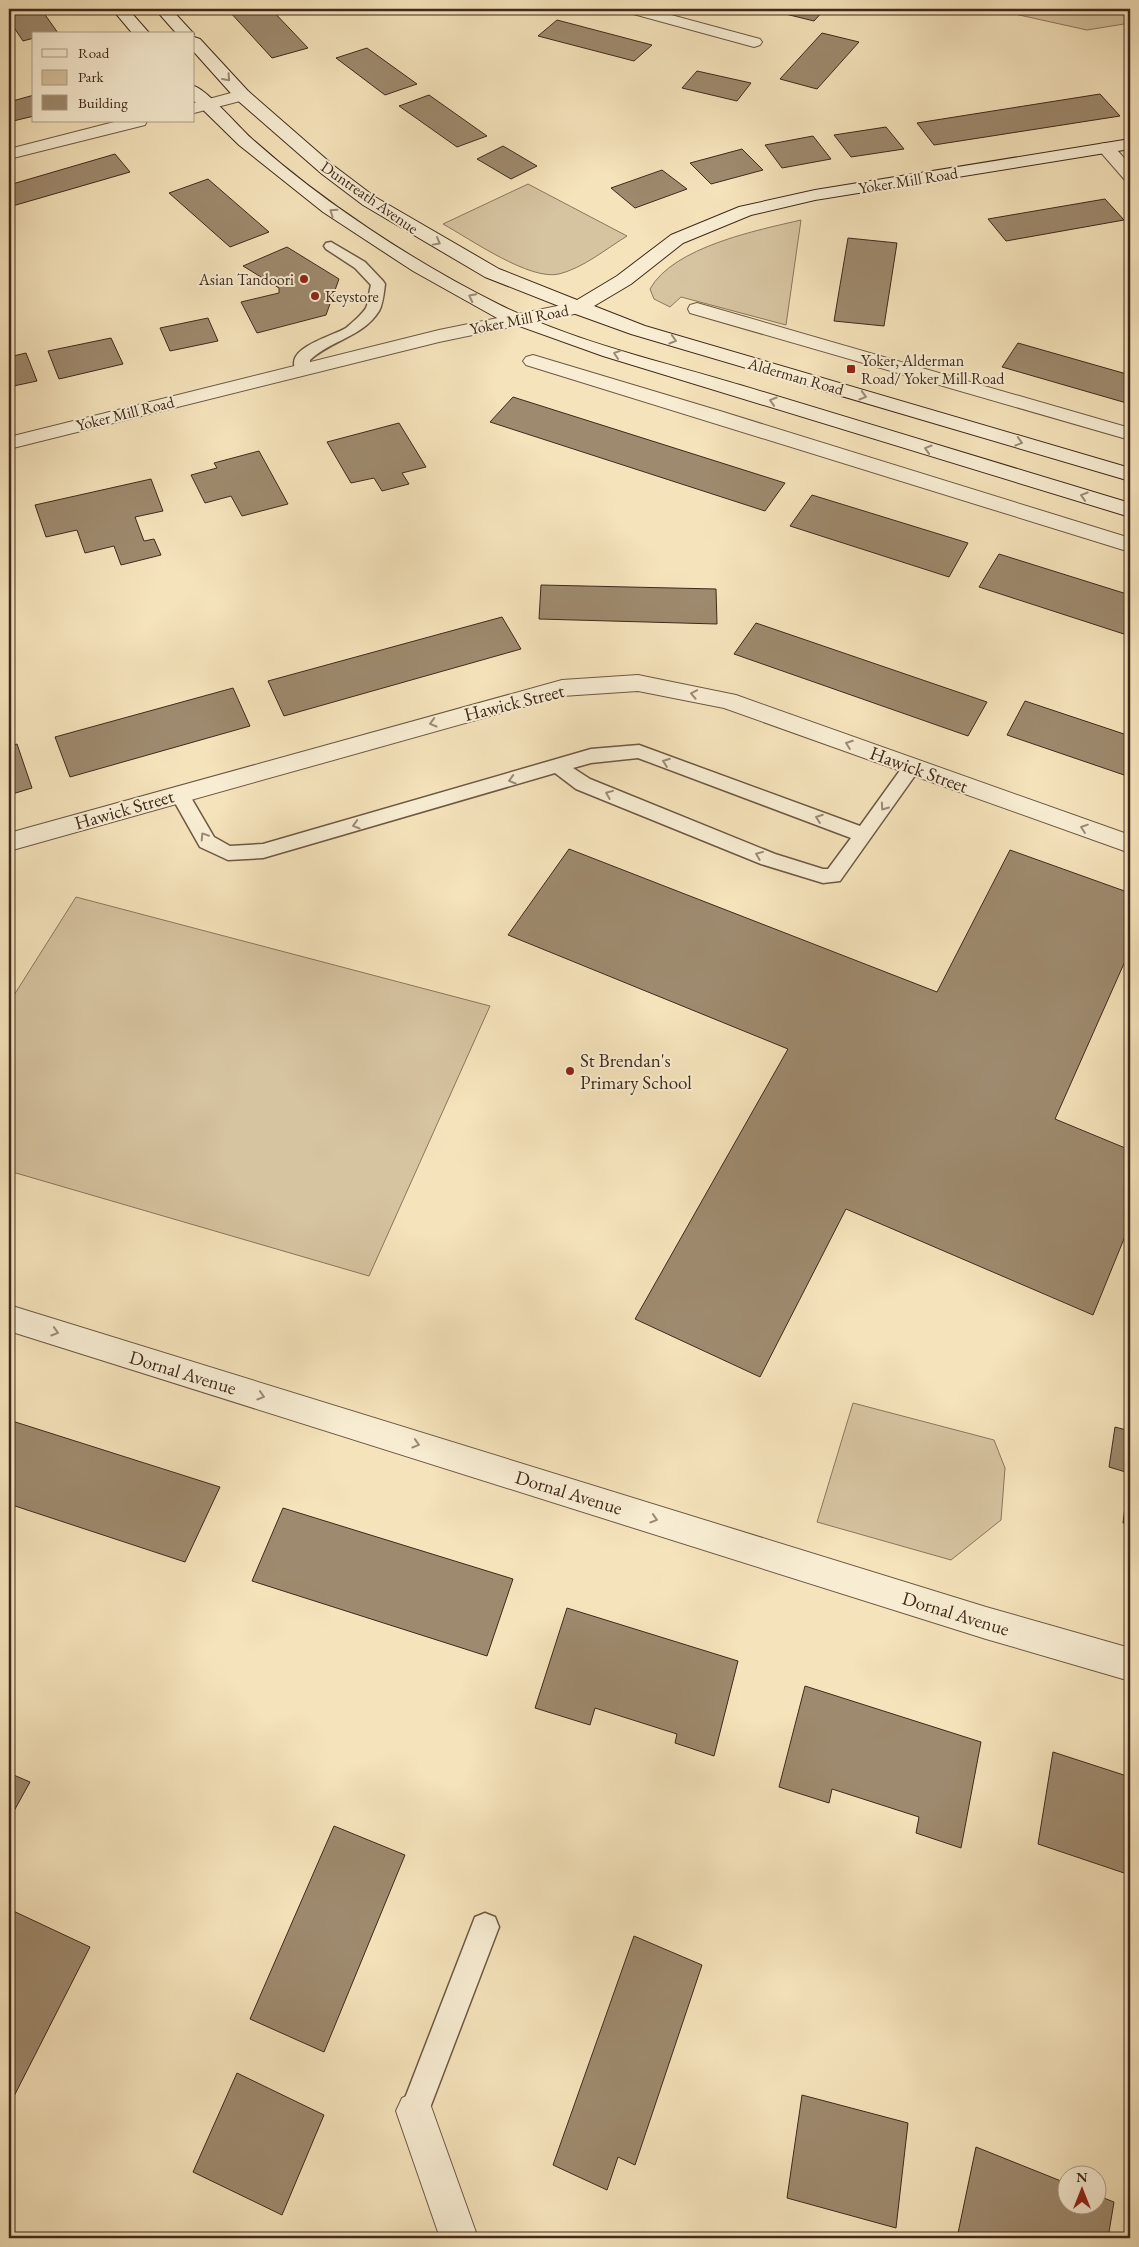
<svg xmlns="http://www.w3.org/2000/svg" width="1139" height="2247" font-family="'EB Garamond',serif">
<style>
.green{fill:#d6c3a0;stroke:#8b765e}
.building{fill:#9e8a6e;stroke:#40291b}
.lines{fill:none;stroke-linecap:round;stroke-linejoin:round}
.lane-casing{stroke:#6d5843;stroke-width:3}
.street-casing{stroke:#6d5843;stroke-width:2}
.secondary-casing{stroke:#40291b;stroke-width:2}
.lane{fill:#f8edd3;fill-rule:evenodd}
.street{fill:#f8edd3;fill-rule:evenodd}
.secondary{fill:#f8edd3;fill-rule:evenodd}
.oneway{stroke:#9c8b77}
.poi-dot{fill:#8f2418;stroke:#f8edd3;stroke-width:2}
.labels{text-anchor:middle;stroke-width:4;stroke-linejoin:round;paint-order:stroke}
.far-street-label{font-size:16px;fill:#40291b;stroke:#f8edd3}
.far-poi-label{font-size:16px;fill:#40291b;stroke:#f8edd3;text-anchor:start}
.street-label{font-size:19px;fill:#40291b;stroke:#f8edd3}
.poi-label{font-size:19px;fill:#40291b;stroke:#f8edd3;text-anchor:start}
</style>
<rect width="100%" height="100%" fill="#f5e3bb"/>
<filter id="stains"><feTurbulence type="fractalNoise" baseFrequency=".004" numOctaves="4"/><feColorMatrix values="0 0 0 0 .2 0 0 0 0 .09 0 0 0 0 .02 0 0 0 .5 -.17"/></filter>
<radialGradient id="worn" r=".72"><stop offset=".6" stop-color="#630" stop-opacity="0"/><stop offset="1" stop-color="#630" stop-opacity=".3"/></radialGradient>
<path class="green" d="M992 9H1130V23L1087 30Z
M528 184 627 236C606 249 583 268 559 274 530 281 470 239 443 224Z
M801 220 786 325 681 297 670 307 654 299 650 289C673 247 758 230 801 220Z
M76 897 490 1006 369 1276 9 1171V1003Z
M853 1403 994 1440 1005 1468 1001 1520 951 1560 817 1522Z"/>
<path class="building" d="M9 9H41L58 33 34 34V38L23 41 9 20Z
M237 9H271L308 48 272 58 229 11Z
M765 9H825L814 21Z
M557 20 652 45 634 61 538 36Z
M822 33 859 42 817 89 780 79Z
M367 48 417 84 385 95 336 58Z
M697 71 751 83 737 101 682 88Z
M1100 94 1120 116 934 145 917 123Z
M34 95V116L9 122V102Z
M429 95 487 136 457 147 399 106Z
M886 127 904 149 851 157 834 135Z
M813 136 831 159 782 168 765 145Z
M503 146 537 166 511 179 477 159Z
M742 149 763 170 711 184 690 163Z
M115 154 130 172 9 207V185Z
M662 170 687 189 635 208 611 188Z
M208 179 269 232 230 247 169 193Z
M1105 199 1124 220 1006 241 988 219Z
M848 238 897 243 884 326 834 321Z
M287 247 339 279 326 315 257 333 241 302 279 293V288L243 266Z
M208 318 218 341 170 351 160 328Z
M111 338 123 364 59 379 48 351Z
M1018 343 1130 375V404L1002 367Z
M26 353 37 381 9 387V357Z
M513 397 785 483 765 511 490 422Z
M399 423 426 467 402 473 409 484 382 491 374 478 351 483 327 442Z
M259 451 288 504 242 516 231 496 205 503 191 475 217 468 214 463Z
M151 479 163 511 135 517 144 541 154 539 161 555 121 565 114 546 85 553 77 530 46 537 35 505Z
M812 495 968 543 949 577 790 526Z
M999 554 1130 595V636L979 587Z
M541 585 716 589 717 624 539 619Z
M502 617 521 649 284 716 268 681Z
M756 623 987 702 968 736 734 654Z
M233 688 250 726 70 777 55 737Z
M1025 701 1130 736V777L1007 735Z
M17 744 32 788 9 795V746Z
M569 849 937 992 1010 850 1130 893V950L1055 1119 1130 1150V1224L1093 1315 846 1209 760 1377 635 1319 788 1049 508 935Z
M9 1420 220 1487 185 1562 9 1504Z
M1115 1427 1130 1431V1525L1123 1523 1129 1473 1109 1467Z
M283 1508 513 1579 487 1656 252 1581Z
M567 1608 738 1661 714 1756 675 1743 677 1734 595 1708 590 1725 535 1708Z
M805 1686 981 1742 961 1848 916 1833 919 1817 832 1789 829 1803 779 1787Z
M1053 1752 1130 1777V1875L1038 1844Z
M9 1773 30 1782 9 1820Z
M334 1826 405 1855 324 2052 250 2019Z
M9 1909 90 1947 9 2106Z
M634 1936 702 1965 635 2165 618 2157 607 2190 553 2165Z
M237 2073 324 2115 282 2215 193 2172Z
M802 2095 908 2123 896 2228 787 2198Z
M976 2147 1066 2183V2204H1096V2195L1114 2202 1108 2238H957Z"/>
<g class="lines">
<defs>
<path id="lane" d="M331 242 365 262 383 281 385 284C384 292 383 304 379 311 363 337 331 340 310 360V369L307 372H297C281 348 334 336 346 328 352 323 362 314 366 308 369 302 369 291 371 285L355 268 326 249 324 246 326 243Z
M639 745 860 826 906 762 912 760 918 762 921 767 840 881 823 883 761 864 576 789 555 773 263 858 228 860 200 847 170 794 172 789 179 787 186 789 214 837 230 846 263 844 591 749ZM638 758 851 838 828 869H823L775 854 590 779 573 768 591 763Z
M485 1913 495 1917 499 1927 425 2121 415 2126 405 2121 400 2111 475 1917Z"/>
<path id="street" d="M624 9H649L760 39 762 42 760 45 754 47 626 12Z
M242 90 248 91 250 95 248 99 194 113V103Z
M118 121H147L145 125 9 159V149Z
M1106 143 1112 144 1130 165V180L1124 179 1097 148 1100 144Z
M577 302 584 304 586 308 584 312 439 342 9 449V437L439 330Z
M697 303 1130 428V440L690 313 688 309 690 305Z
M533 355 720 411 1130 538V552L526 365 523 361 526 357Z
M638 675 736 695 1130 835V853L724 708 638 691 562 696 9 851V833L562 680Z
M9 1305 986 1607 1130 1648V1681L986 1639 9 1331Z
M415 2092 428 2098 478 2238H440L396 2111 402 2098Z"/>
<path id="secondary" d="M112 9H128L150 34H133Z
M155 9H171L194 34H177Z
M194 37 200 39 248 91 334 166 375 197 499 269 577 300 617 276 671 235 739 207 815 190 1130 139V149L815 200 751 215 683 243 631 284 594 306 645 326 1130 468V481L631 334 570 312 569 310 485 277 363 205 322 174 236 99 194 52Z
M194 86C206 89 239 127 251 138 321 201 414 262 498 304 574 342 660 361 740 385 870 424 1000 464 1130 503V517L603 356 497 318 413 271 323 212 239 145 194 101Z"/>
</defs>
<use href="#lane" class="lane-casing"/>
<use href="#street" class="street-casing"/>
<use href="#secondary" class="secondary-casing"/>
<use href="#lane" class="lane"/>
<use href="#street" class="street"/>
<use href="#secondary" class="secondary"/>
</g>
<defs><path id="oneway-chevron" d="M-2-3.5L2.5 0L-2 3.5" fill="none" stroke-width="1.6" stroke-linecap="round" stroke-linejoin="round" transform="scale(1.25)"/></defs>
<g class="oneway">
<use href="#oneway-chevron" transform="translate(227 78) rotate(48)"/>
<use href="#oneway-chevron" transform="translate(333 212) rotate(-146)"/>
<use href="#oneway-chevron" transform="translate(437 242) rotate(29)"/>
<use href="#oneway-chevron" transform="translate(472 297) rotate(-153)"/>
<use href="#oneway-chevron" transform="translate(673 340) rotate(16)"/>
<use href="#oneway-chevron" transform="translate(617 354) rotate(-162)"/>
<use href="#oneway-chevron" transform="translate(863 396) rotate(16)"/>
<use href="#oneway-chevron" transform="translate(773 401) rotate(-163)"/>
<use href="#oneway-chevron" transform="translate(1019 442) rotate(16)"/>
<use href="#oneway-chevron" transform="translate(928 449) rotate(-163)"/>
<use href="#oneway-chevron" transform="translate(1084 496) rotate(-163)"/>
<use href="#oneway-chevron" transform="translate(694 694) rotate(-169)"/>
<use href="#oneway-chevron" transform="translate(433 723) rotate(164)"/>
<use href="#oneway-chevron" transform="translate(849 744) rotate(-160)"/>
<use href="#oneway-chevron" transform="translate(666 762) rotate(-160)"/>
<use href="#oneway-chevron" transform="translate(512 780) rotate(164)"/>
<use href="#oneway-chevron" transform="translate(609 794) rotate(-158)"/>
<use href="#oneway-chevron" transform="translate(884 807) rotate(125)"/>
<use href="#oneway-chevron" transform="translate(819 818) rotate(-160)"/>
<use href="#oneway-chevron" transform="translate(356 825) rotate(164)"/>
<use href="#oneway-chevron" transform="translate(1084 828) rotate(-161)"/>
<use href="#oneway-chevron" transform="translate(204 836) rotate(-123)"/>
<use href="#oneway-chevron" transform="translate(759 855) rotate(-158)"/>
<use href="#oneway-chevron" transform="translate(55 1332) rotate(17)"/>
<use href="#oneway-chevron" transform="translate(261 1396) rotate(17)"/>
<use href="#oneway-chevron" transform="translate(416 1444) rotate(17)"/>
<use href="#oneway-chevron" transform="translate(654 1519) rotate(17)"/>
</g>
<g class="poi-dot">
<circle cx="304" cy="279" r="5"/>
<circle cx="315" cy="296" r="5"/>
<rect x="846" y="364" width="10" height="10" rx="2.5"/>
<circle cx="570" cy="1071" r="5"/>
</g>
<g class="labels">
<g class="far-street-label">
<text transform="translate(908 180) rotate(-9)" y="6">Yoker Mill Road</text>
<text transform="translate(370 197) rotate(35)" y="6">Duntreath Avenue</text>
<text transform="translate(519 319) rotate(-11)" y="6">Yoker Mill Road</text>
<text transform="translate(796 376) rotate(16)" y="6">Alderman Road</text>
<text transform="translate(125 413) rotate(-14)" y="6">Yoker Mill Road</text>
</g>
<g class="far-poi-label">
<text x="294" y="285" text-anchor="end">Asian Tandoori</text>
<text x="325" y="302">Keystore</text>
<text x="861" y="366">Yoker, Alderman<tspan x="861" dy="18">Road/ Yoker Mill Road</tspan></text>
</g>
<g class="street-label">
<text transform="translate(514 702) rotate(-14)" y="7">Hawick Street</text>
<text transform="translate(919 769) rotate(20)" y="7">Hawick Street</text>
<text transform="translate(124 809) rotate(-16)" y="7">Hawick Street</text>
<text transform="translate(183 1372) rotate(17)" y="7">Dornal Avenue</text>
<text transform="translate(569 1492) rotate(17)" y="7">Dornal Avenue</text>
<text transform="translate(956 1613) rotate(17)" y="7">Dornal Avenue</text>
</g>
<g class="poi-label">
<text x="580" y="1067">St Brendan's<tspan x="580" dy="22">Primary School</tspan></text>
</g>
</g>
<rect width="1139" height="2247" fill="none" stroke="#f5e3bb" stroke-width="30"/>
<rect x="10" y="10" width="1119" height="2227" fill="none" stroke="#40291b" stroke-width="2.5"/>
<rect x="15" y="15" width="1109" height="2217" fill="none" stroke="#40291b"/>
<rect x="32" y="32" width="162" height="90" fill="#f8edd3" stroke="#ae9f89"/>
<rect x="42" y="49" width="25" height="8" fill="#f8edd3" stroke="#ae9f89"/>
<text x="78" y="58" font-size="15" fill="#40291b">Road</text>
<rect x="42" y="70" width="25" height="15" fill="#d6c3a0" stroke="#ae9f89"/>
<text x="78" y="82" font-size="15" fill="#40291b">Park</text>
<rect x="42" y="95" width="25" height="15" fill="#9e8a6e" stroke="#ae9f89"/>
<text x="78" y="108" font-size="15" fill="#40291b">Building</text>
<g transform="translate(1082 2190)"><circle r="24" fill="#f8edd3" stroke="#ae9f89"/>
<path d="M0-4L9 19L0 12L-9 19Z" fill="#8f2418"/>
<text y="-8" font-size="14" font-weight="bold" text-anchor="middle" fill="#40291b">N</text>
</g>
<rect width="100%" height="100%" filter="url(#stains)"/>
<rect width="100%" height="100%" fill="url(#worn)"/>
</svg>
